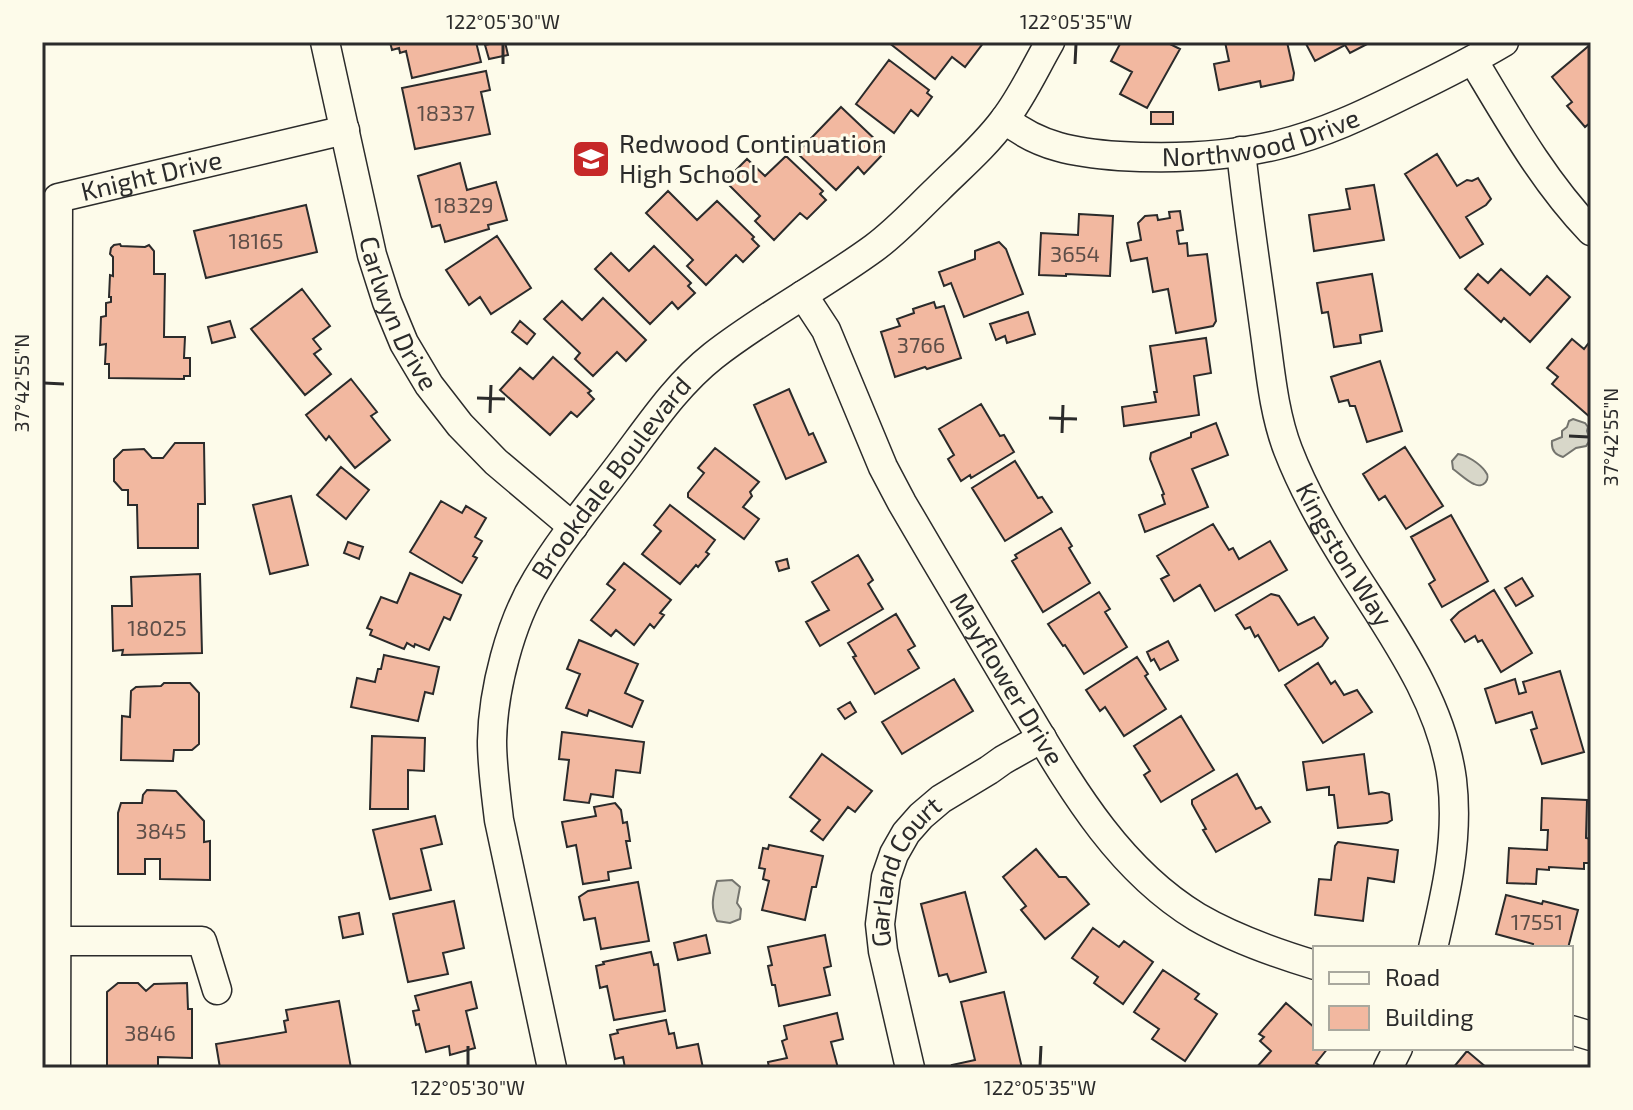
<svg xmlns="http://www.w3.org/2000/svg" width="1633" height="1110" font-family="'Exo 2',sans-serif">
<style>
.water{fill:#d8d7c9;stroke:#74746e;stroke-width:2}
.building{fill:#f2b8a0;stroke:#2b2b2b;stroke-width:2}
.lines{fill:none;stroke-linecap:round;stroke-linejoin:round}
.street-casing{stroke:#2b2b2b;stroke-width:31}
.street{stroke:#fdfbea;stroke-width:28}
.ticks{fill:none;stroke:#2b2b2b;stroke-width:3}
.labels{text-anchor:middle;stroke-width:6;stroke-linejoin:round;paint-order:stroke}
.number-label{font-size:22px;fill:#5d4e48}
.street-label{font-size:26px;fill:#2b2b2b;stroke:#fdfbea}
.poi-label{font-size:26px;fill:#2b2b2b;stroke:#fdfbea;text-anchor:start}
.neatline{fill:none;stroke:#2b2b2b;stroke-width:3}
.ticks-label{font-size:20px;text-anchor:middle;fill:#2b2b2b}
</style>
<rect width="100%" height="100%" fill="#fdfbea"/>
<path class="water" d="M1573 419 1585 423 1588 427 1587 431 1590 440 1586 446 1576 448 1563 457C1555 455 1551 450 1552 441L1562 437V431L1567 427 1569 421Z
M1458 454C1467 455 1480 464 1485 471 1492 479 1483 489 1474 484 1467 481 1460 474 1453 469L1452 461Z
M732 880 740 887 737 903 741 909 740 919 730 923 717 921C710 908 713 895 717 881Z"/>
<path class="building" d="M390 42H476L481 62 412 78 406 51 400 53 399 48 392 50Z
M499 42H505L508 55 489 59 485 45Z
M888 42H984L965 67 952 57 935 79Z
M1121 42H1166L1180 49 1147 108 1120 94 1132 72 1111 61Z
M1225 42H1287L1294 73 1293 80 1261 87 1260 81 1219 90 1214 64 1229 61Z
M1305 42H1371L1350 53 1345 45 1315 61Z
M1591 44V122L1585 127 1567 106 1572 102 1552 77Z
M889 60 929 90 927 93 932 97 918 116 911 110 894 133 856 104Z
M486 71 490 90 481 92 490 134 415 149 402 88Z
M841 107 881 145 877 148 883 154 864 174 858 167 836 190 797 153Z
M1151 112H1173V124H1151Z
M1437 154 1457 186 1467 180 1472 181 1478 178 1491 199 1486 205 1466 217 1483 244 1460 258 1405 174Z
M786 156 823 191 820 194 826 200 807 219 800 213 774 240 755 221 760 216 725 181 747 159 765 176Z
M460 163 467 190 496 182 507 220 488 225 489 229 445 242 440 225 432 227 418 176Z
M1374 185 1384 240 1314 251 1309 215 1350 209 1346 189Z
M668 191 697 220 717 201 754 237 752 239 759 246 743 262 736 255 706 285 687 266 693 260 646 213Z
M306 205 317 252 206 278 194 231Z
M1180 211 1183 230 1177 231 1179 244 1187 243 1188 256 1207 254 1216 321 1213 326 1176 333 1168 289 1153 292 1147 258 1131 261 1127 243 1141 240 1138 223 1145 216 1157 215 1158 220 1170 218 1169 212Z
M1079 214 1113 216 1110 276 1066 274V276L1039 275 1041 233 1078 235Z
M497 236 531 288 491 314 480 297 469 305 446 270Z
M999 242 1006 249 1023 294 964 317 951 283 944 286 939 272 975 259V251Z
M120 244 121 246 145 247 149 245 154 251V274H165L164 337H185L184 358H190V376H184V379L109 378V364H105L106 344 100 345 101 317 106 316V303L111 302V297H109L110 275 113 276V257L110 254 111 248 114 245Z
M654 246 691 283 688 286 695 293 678 309 672 302 650 324 595 269 611 253 629 271Z
M1501 269 1530 295 1547 276 1570 297 1530 342 1504 318 1501 322 1465 289 1478 274 1488 283Z
M1372 274 1382 331 1360 335 1361 343 1334 347 1328 312 1322 313 1317 283Z
M302 289 330 326 313 339 321 349 314 354 331 374 305 395 251 329Z
M603 298 646 340 626 361 617 352 593 376 575 359 580 353 544 319 562 301 582 320Z
M934 302 936 308 944 306 961 358 927 369 925 367 895 377 881 332 900 326 897 319 914 313 913 309Z
M1028 312 1035 334 1007 343 1005 336 996 340 990 324Z
M230 321 235 337 212 343 208 327Z
M520 321 535 334 527 344 512 332Z
M1206 338 1211 373 1194 376 1199 415 1124 426 1122 407 1156 402 1154 392H1157L1150 346Z
M1572 339 1584 349 1591 340V418L1552 384 1558 377 1547 368Z
M553 357 591 391 588 393 594 399 577 417 571 412 550 435 500 390 520 368 533 379Z
M1380 361 1402 431 1367 442 1355 406H1350L1348 400 1339 402 1331 377Z
M351 379 377 412 371 416 390 440 355 468 329 436 326 440 306 415Z
M789 389 809 435 813 433 826 462 786 479 754 405Z
M981 404 1000 436 1004 435 1014 452 971 478 970 475 961 481 948 459 954 455 939 429Z
M1216 423 1228 455 1192 469 1208 507 1145 532 1139 515 1165 504 1162 495 1164 494 1150 459 1151 453 1191 437V433Z
M175 443H204L205 504H198V548H138L137 505H128V490H122L114 481V459L123 450 144 449 152 458H163Z
M1405 447 1443 506 1406 529 1385 496 1379 500 1363 474Z
M715 448 759 482 750 492 752 496 743 507 759 519 744 539 688 497V493L704 473 698 468Z
M1015 461 1038 498 1042 497 1052 512 1005 541 972 488Z
M341 467 369 490 346 519 317 495Z
M291 496 308 565 270 574 253 505Z
M441 501 462 513 466 506 486 518 475 537 482 541 473 556 477 558 462 583 410 552Z
M670 505 715 540 706 552 709 554 698 567 696 565 680 584 642 554 661 531 654 525Z
M1451 515 1488 581 1442 607 1429 584 1435 580 1411 537Z
M1213 524 1229 550 1233 548 1239 559 1270 541 1287 570 1215 611 1200 585 1174 601 1161 579 1169 575 1157 556Z
M1061 528 1072 546 1069 548 1090 583 1043 612 1012 561 1017 558 1015 555Z
M348 542 363 547 359 559 344 553Z
M858 555 873 580 868 584 883 609 820 646 806 622 829 610 812 582Z
M787 559 789 568 779 571 776 562Z
M624 563 671 600 660 613 664 615 654 628 650 624 634 645 616 630 611 636 591 620 615 590 607 584Z
M410 573 461 595 450 620 444 617 429 650 415 644 414 647 407 643 404 649 370 635 372 630 367 628 381 597 397 603Z
M200 574 202 653 122 655 123 650 113 651 112 606H132L131 577Z
M1522 578 1533 596 1516 606 1505 588Z
M1494 590 1532 653 1501 672 1482 640 1478 642 1475 636 1465 642 1451 620 1459 612Z
M1099 592 1110 609 1105 612 1127 647 1084 674 1065 645 1063 646 1048 624Z
M1271 594 1279 596 1298 625 1314 617 1328 638 1322 646 1279 671 1258 635 1255 637 1250 627 1245 629 1236 615Z
M896 614 915 646 908 650 919 668 875 694 853 657 856 656 848 643Z
M579 640 638 664 625 693 643 701 632 727 589 710 587 716 566 708 580 674 567 669Z
M1168 641 1178 660 1160 670 1154 659 1151 661 1147 652Z
M384 655 439 667 433 694 425 692 418 721 351 707 357 678 375 682 378 669H381Z
M1137 657 1148 674 1145 676 1166 709 1124 736 1105 707 1100 711 1086 690Z
M1318 663 1331 684 1335 681 1344 695 1357 690 1372 712 1323 743 1285 685Z
M1560 671 1584 752 1542 764 1531 730 1537 728 1532 712 1496 723 1485 689 1515 679 1519 694 1526 692 1523 682Z
M954 679 973 711 902 754 882 722Z
M164 683H190L199 693V744L192 750H174L173 761 121 760 122 716 130 717 131 691 136 687 161 686Z
M850 702 856 712 845 719 838 709Z
M1181 716 1214 770 1161 802 1144 775 1150 771 1134 746Z
M562 732 644 742 640 773 616 770 613 797 591 794 589 803 564 800 569 760 559 759Z
M372 736 425 738 424 771 408 770V809H370Z
M822 754 872 791 855 812 848 807 823 840 811 831 820 820 790 797Z
M1364 754 1369 794 1382 792 1389 794 1392 820 1387 823 1338 828 1334 795H1329V787L1307 790 1303 762Z
M1237 774 1256 809 1261 807 1270 822 1216 852 1203 830 1206 829 1192 804V800Z
M147 790 176 791 204 821V842L210 841V880L160 879V859H145V874H118V813L121 803H142L143 795Z
M1542 798 1587 800 1586 838 1591 839V863H1584V869L1549 867V870L1537 869 1536 884 1507 883 1509 848 1547 850 1548 830H1541Z
M615 803 621 810 623 823 627 822 630 841H626L631 868 608 872 609 880 583 884 576 845 567 847 562 822 596 816 594 807Z
M435 816 442 844 421 849 431 890 390 899 373 830Z
M1338 842 1398 850 1394 882 1368 878 1363 921 1315 915 1319 879 1331 880 1335 846Z
M769 845 823 856 816 887H812L805 920 762 910 769 881 763 879 765 869 759 868 763 848 768 849Z
M1036 849 1059 877H1066L1089 904 1045 939 1021 910 1026 906 1003 877Z
M638 882 649 941 601 949 595 918 584 920 579 897 588 891Z
M965 892 986 972 950 982 947 974 939 976 921 904Z
M1506 895 1542 904 1543 901 1578 910 1568 948H1532L1533 944 1496 934Z
M454 901 464 948 443 953 448 974 408 982 393 914Z
M359 913 363 934 343 938 339 917Z
M1093 928 1119 947 1124 941 1153 962 1123 1004 1094 983 1098 977 1072 958Z
M706 935 710 953 678 960 674 943Z
M825 935 831 966 824 968 830 995 779 1006 775 985H772L768 966 772 965 768 947Z
M651 952 654 965 658 964 665 1011 614 1020 607 986 600 988 596 966 604 964 603 962Z
M1163 970 1199 994 1195 999 1217 1014 1185 1061 1152 1039 1159 1029 1134 1012Z
M471 982 477 1008 466 1011 475 1048 450 1055 449 1046 426 1052 419 1024 416 1025 413 1011 419 1010 415 996Z
M118 983H138L146 991 154 984 187 983 188 1009H192V1058L158 1057V1068H107V992Z
M1004 992 1022 1068H953L952 1065 975 1060 961 1002Z
M339 1001 351 1068H220L216 1044 286 1032 284 1021 288 1020 286 1010Z
M1286 1003 1315 1028V1048H1328L1316 1063 1320 1066 1319 1068H1256L1271 1051 1260 1041 1264 1037 1259 1034Z
M837 1013 843 1039 831 1042 838 1068H769L768 1062 787 1058 782 1041 787 1039 784 1026Z
M666 1020 669 1034 674 1033 677 1048 698 1044 703 1068H625L623 1057 615 1059 610 1035 618 1033 617 1030Z
M1467 1051 1487 1068H1453Z"/>
<g class="lines">
<defs>
<g id="street">
<path id="s1" d="M325 42 372 255 387 302 404 343 429 385 460 425 496 462 573 527"/>
<path d="M1473 60C1509 120 1543 181 1591 231"/>
<path id="s2" d="M1005 119C1038 147 1077 153 1119 156 1171 159 1226 157 1277 145 1323 134 1365 114 1407 93 1440 77 1472 61 1504 42"/>
<path id="s3" d="M1241 151C1247 209 1256 267 1264 326 1270 367 1273 411 1288 450 1305 494 1329 534 1354 574 1394 637 1442 703 1452 780 1459 838 1446 893 1433 948"/>
<path id="s4" d="M803 295 826 330 883 467 902 503C940 568 979 633 1017 697 1066 778 1113 866 1197 917 1233 938 1275 953 1315 965"/>
<path d="M55 941H202L217 990"/>
<path d="M1571 1030 1591 1036"/>
<path id="s5" d="M56 1068 58 198 345 130"/>
<path id="s6" d="M552 1068 499 820C496 794 492 767 492 741 493 690 510 623 537 579 561 539 591 503 619 466 648 428 675 386 713 356 764 316 822 286 874 248 897 231 916 210 937 190 960 167 984 147 1004 120 1022 97 1035 68 1050 42"/>
<path id="s7" d="M910 1068 883 951 880 924 886 877 894 854 906 833 921 816 941 799 989 770 1003 760 1042 738"/>
<path d="M1388 1068 1398 1048"/>
</g>
</defs>
<use href="#street" class="street-casing"/>
<use href="#street" class="street"/>
</g>
<path class="ticks" d="M503 64V44M1075 64 1076 44M44 383 64 384M477 398 505 399M490 413 491 385M1049 418 1077 419M1062 433 1063 405M1569 436 1589 437M468 1066V1046M1040 1066 1041 1046"/>
<defs>
<symbol id="school-square" viewBox="-11 -11 22 22"><rect x="-9" y="-9" width="18" height="18" rx="4" fill="#c62828" stroke="#fdfbea"/><path d="M0-5L7-2L0 1L-7-2ZM-4 1L0 2.5L4 1V4Q0 6-4 4Z" fill="#fff"/></symbol>
</defs>
<g fill-rule="evenodd">
<use href="#school-square" x="569" y="137" width="44" height="44"/>
</g>
<g class="labels">
<g class="number-label">
<text x="446" y="121">18337</text>
<text x="464" y="213">18329</text>
<text x="256" y="249">18165</text>
<text x="1075" y="262">3654</text>
<text x="921" y="353">3766</text>
<text x="157" y="636">18025</text>
<text x="161" y="839">3845</text>
<text x="1537" y="930">17551</text>
<text x="150" y="1041">3846</text>
</g>
<g class="street-label">
<text dy="9" stroke="none"><textPath href="#s2" startOffset="266">Northwood Drive</textPath></text>
<text dy="9" stroke="none"><textPath href="#s5" startOffset="966">Knight Drive</textPath></text>
<text dy="9" stroke="none"><textPath href="#s1" startOffset="282">Carlwyn Drive</textPath></text>
<text dy="9" stroke="none"><textPath href="#s6" startOffset="628">Brookdale Boulevard</textPath></text>
<text dy="9" stroke="none"><textPath href="#s3" startOffset="422">Kingston Way</textPath></text>
<text dy="9" stroke="none"><textPath href="#s4" startOffset="436">Mayflower Drive</textPath></text>
<text dy="9" stroke="none"><textPath href="#s7" startOffset="206">Garland Court</textPath></text>
</g>
<g class="poi-label">
<text x="619" y="153">Redwood Continuation<tspan x="619" dy="30">High School</tspan></text>
</g>
</g>
<rect width="1633" height="1110" fill="none" stroke="#fdfbea" stroke-width="88"/>
<rect x="1313" y="946" width="260" height="104" fill="#fdfbea" stroke="#a9a89e" stroke-width="2"/>
<rect x="1329" y="972" width="40" height="12" fill="#fdfbea" stroke="#a9a89e" stroke-width="2"/>
<text x="1385" y="986" font-size="24" fill="#2b2b2b">Road</text>
<rect x="1329" y="1006" width="40" height="24" fill="#f2b8a0" stroke="#a9a89e" stroke-width="2"/>
<text x="1385" y="1026" font-size="24" fill="#2b2b2b">Building</text>
<rect x="44" y="44" width="1545" height="1022" class="neatline"/>
<g class="ticks-label">
<text x="503" y="29">122°05'30"W</text>
<text x="1076" y="29">122°05'35"W</text>
<text transform="translate(22 383) rotate(-90)" y="7">37°42'55"N</text>
<text transform="translate(1611 437) rotate(-90)" y="7">37°42'55"N</text>
<text x="468" y="1095">122°05'30"W</text>
<text x="1040" y="1095">122°05'35"W</text>
</g>
</svg>
